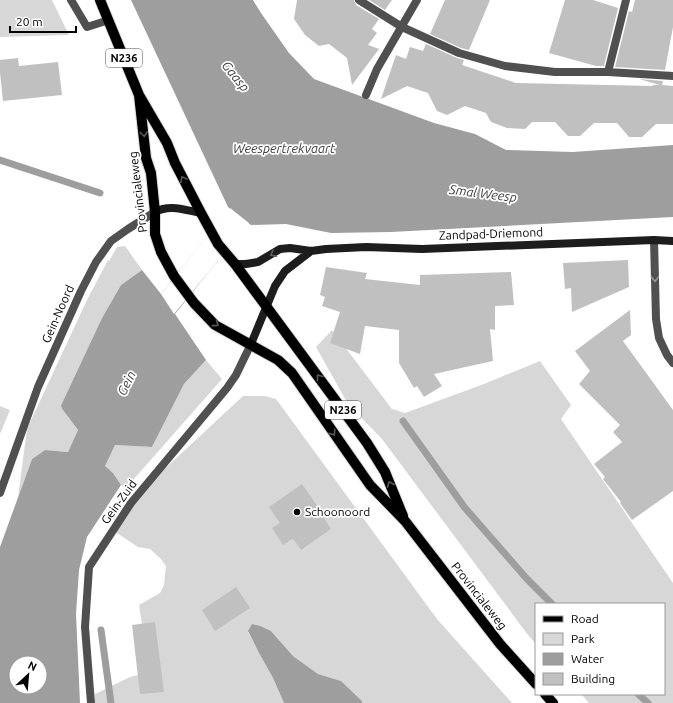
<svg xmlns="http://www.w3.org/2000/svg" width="673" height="703" font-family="Ubuntu,sans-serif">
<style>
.green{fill:#d7d7d7}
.water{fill:#9e9e9e;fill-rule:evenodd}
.pier{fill:#fff}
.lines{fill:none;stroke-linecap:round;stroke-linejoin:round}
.stream{stroke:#9e9e9e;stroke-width:7}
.building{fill:#c0c0c0}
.primary-casing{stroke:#dbdbdb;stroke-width:12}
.street{stroke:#505050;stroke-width:8}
.secondary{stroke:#1d1d1d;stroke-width:8}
.primary{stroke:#000;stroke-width:10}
.oneway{stroke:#595959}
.oneway2{stroke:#616161}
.oneway3{stroke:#969696}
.poi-dot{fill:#000;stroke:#fff;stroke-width:1.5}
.labels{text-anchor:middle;stroke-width:3.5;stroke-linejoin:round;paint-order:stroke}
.shield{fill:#fff;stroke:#4c4c4c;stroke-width:1}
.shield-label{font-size:11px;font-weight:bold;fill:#000}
.street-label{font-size:12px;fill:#000;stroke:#fff}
.poi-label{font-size:12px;fill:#000;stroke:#fff;text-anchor:start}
.water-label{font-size:13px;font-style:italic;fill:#3f3f3f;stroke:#fff}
</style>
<rect width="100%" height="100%" fill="#fff"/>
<path class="green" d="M0 0H52L69 35 0 37Z
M125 246 142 270 121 285 102 318 64 399 63 410 78 430 68 452 45 450 32 459 18 497 27 429 87 300 108 260 109 261 117 247Z
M332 330 392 409 405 413 484 384 540 361 571 405 561 419 673 583V703H589L581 694H664V604H536V644L528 635 382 439 348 404 316 347Z
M206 360 222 379 126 488 121 485 113 473 104 466 115 445 152 447 184 384Z
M243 396H265L276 399 437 619 512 703H362V701L341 681 318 674 293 656 271 631 248 632 259 653 273 678 284 703H95V694L130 677 138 675 146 655 141 618 139 605 160 593 164 585 166 566 161 559 150 549 138 547 111 529 129 502Z
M0 406 10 410 0 434Z"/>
<path class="water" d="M131 0H253L261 13 289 53 314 79 434 123 475 134 506 150 573 152 673 145V217L391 232 331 233 286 224 251 225 248 223 175 314 206 360 184 384 152 447 115 445 105 466 113 473 121 485 87 537 79 570 76 614 80 703H0V547L32 459 45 450 68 452 78 430 63 410 61 406 64 399 102 318 121 285 142 270 161 294 174 277 230 209 228 207ZM16 663H40V687H16Z
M252 624 260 626 271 631 293 656 318 674 341 681 362 701V703H284L273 678 259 653 248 631Z"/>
<path class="pier" d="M230 208 249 223 174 314 161 294 174 277Z"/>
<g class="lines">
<path class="stream" d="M0 160 100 193
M403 421 465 508 527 579 552 604
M101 630 111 703
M638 694 648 703"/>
</g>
<path class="building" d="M297 0H354L356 5 379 19 372 29 377 33 368 45 379 49 352 85 347 58 329 44 319 46 305 35 294 19Z
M369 0H392L385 10Z
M445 0H490L469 50 461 48 430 34Z
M565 0H593L618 8 604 66H596L549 53Z
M635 0H673V27L665 70 615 67 629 11 632 12Z
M426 44 457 58 464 60 462 65 516 83 653 86V85H660L639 79 663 81 662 85 673 86V124H656L642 137H629L617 123H594L580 136H568L555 122H532L525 129 507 128 491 122 486 113 465 106 447 115 437 111 428 93 407 86 381 99 396 55 406 59 410 47 423 51Z
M18 58 19 66 58 62 62 95 3 101 0 73V60Z
M628 260 629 287 572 312 571 288 565 289 563 263Z
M326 267 367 273 365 279 420 285V275L511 272 514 305 495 306V330L490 329 493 361 434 374 442 386 424 397 417 386 414 388 399 363V330L365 326 360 354 330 343 340 312 322 306 325 297 320 295Z
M630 310 631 335 623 341 673 410V491L632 520 620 503 621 502 603 479 605 477 594 464 622 442 613 432 620 425 579 384 590 371 575 351Z
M302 484 325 517 324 518 331 529 301 550 294 540H293L292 539 283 545 272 528 280 523 269 507Z
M236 587 250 608 215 631 202 610Z
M155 622 164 692 140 694 132 625Z"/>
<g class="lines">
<defs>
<path id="primary" d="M100 0 139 95 167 143 175 163 201 213 218 244 235 264 367 443 385 472 403 516
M139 95 146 158 151 173 155 212V234L161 252 174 276 194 303 215 325 278 360 292 373 370 485 405 521 500 644 536 684
M545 694 553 703"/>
</defs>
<use href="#primary" class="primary-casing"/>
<path class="street" d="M71 0 87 27 109 20
M359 0 402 27 459 53 505 66 555 72H608L673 76
M608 72 626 0
M366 95 377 69 417 0
M654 240 656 319 659 338 667 355 673 363
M0 493 38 387 81 291 96 262 111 241 128 229 155 212
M91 703 85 627 89 567 131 503 227 388 236 375 251 344"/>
<path class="secondary" d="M155 212C170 204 184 210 201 213
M235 264H246L258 262 280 249 290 248 311 251 326 249 366 247 422 249 654 240 673 241
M251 344 275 286 285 271 311 251"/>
<use href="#primary" class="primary"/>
</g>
<defs><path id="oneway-chevron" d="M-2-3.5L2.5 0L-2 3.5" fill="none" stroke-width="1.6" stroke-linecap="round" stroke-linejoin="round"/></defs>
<g class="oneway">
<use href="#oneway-chevron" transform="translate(144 134) rotate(83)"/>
<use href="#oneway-chevron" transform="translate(183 179) rotate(-118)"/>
<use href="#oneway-chevron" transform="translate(216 324) rotate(36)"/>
<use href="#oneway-chevron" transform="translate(319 377) rotate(-127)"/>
<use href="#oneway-chevron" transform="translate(333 433) rotate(55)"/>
<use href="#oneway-chevron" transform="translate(390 484) rotate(-112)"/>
</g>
<use class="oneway2" href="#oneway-chevron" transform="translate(273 254) rotate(151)"/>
<use class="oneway3" href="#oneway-chevron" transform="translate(655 279) rotate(88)"/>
<circle class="poi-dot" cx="297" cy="512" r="4"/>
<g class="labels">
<g class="shield">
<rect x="106" y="49" width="36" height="18" rx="3"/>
<rect x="325" y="401" width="36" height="18" rx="3"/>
</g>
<g class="shield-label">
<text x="124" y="62">N236</text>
<text x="343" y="414">N236</text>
</g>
<g class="street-label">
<text transform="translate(138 192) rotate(-97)" y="4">Provincialeweg</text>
<text transform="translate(491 234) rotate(-2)" y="4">Zandpad-Driemond</text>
<text transform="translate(58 314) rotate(-66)" y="4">Gein-Noord</text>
<text transform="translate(119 502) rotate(-54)" y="4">Gein-Zuid</text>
<text transform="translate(479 596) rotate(52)" y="4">Provincialeweg</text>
</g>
<g class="poi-label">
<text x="305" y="516">Schoonoord</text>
</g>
<g class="water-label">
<text transform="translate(236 76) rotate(51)" y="5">Gaasp</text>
<text x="284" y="153">Weespertrekvaart</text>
<text transform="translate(483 193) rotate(7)" y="5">Smal Weesp</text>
<text transform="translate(126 383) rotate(-64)" y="5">Gein</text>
</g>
</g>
<rect x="535" y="603" width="130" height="92" fill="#ffffff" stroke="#999999"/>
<rect x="543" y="616" width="20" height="6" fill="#000000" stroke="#999999"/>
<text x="571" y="623" font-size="12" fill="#000000">Road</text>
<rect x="543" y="633" width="20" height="12" fill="#d7d7d7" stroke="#999999"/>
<text x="571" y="643" font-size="12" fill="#000000">Park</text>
<rect x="543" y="653" width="20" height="12" fill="#9e9e9e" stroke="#999999"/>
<text x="571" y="663" font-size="12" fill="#000000">Water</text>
<rect x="543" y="673" width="20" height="12" fill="#c0c0c0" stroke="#999999"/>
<text x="571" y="683" font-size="12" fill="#000000">Building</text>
<g transform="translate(28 675) rotate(26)"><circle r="19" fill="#ffffff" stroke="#999999"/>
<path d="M0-3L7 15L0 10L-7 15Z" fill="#000000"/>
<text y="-6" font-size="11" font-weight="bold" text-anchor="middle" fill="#000000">N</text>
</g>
<path d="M10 26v6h66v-6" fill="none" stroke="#000000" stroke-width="2"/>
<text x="16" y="26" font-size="12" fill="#000000" stroke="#ffffff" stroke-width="3" paint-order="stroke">20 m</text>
</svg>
